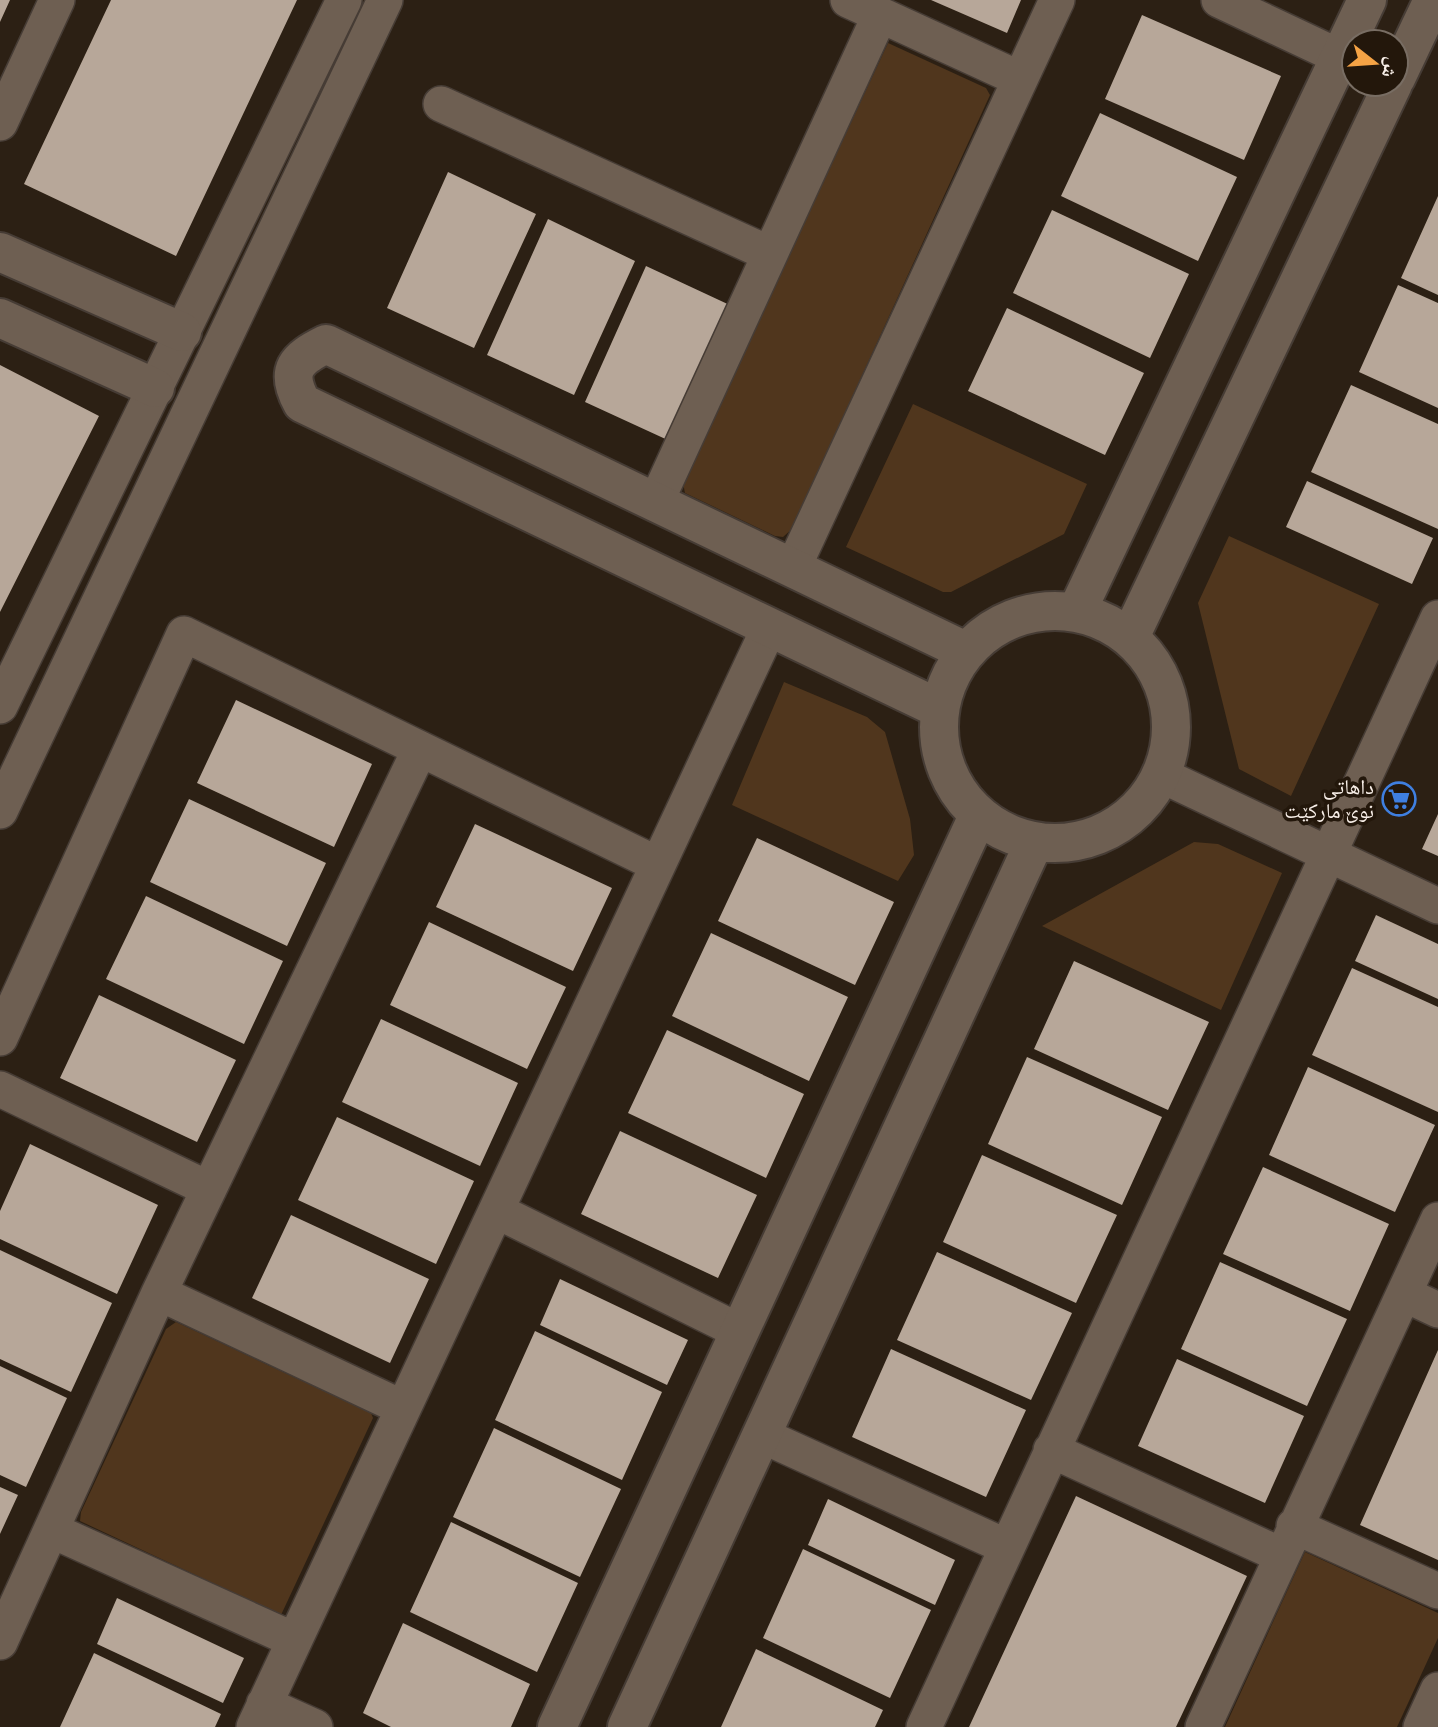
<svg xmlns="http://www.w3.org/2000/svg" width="1438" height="1727" font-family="Ubuntu,'Noto Naskh Arabic',sans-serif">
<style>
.green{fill:#50361d}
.building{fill:#b7a799}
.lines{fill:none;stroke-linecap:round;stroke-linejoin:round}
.minor-casing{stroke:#463c35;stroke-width:38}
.tertiary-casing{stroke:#463c35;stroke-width:42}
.minor{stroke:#6e5f52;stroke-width:35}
.tertiary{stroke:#6e5f52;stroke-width:38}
.labels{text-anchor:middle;stroke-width:7;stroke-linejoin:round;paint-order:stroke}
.poi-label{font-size:21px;fill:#f8efe8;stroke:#23170b;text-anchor:end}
</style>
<rect width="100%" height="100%" fill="#2c2014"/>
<path class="green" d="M888 43 986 88 990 95 792 529 783 537 775 536 685 493 683 483Z
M913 404 1087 484 1064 534 951 592H943L846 547Z
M1229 536 1379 604 1291 796 1239 769 1198 603Z
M784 682 867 717 885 732 910 819 914 855 898 881 732 805Z
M1194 842 1218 844 1282 873 1221 1010 1042 926Z
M176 1322 371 1413 373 1418 281 1615 80 1521 81 1512 166 1329Z
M1305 1552 1438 1613V1638L1397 1727H1225Z"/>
<path class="building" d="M0 0H10L0 22Z
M111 0H297L176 256 24 184Z
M931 0H1021L1007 33Z
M1142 15 1281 76 1244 160 1105 99Z
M1100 113 1237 177 1198 261 1061 196Z
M448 172 536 214 474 348 387 308Z
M1438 196V295L1401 278Z
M1052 210 1189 274 1150 358 1013 293Z
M548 219 635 261 574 395 487 355Z
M646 266 734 307 672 442 585 402Z
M1398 285 1438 303V408L1359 372Z
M1007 308 1144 373 1105 455 968 391Z
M0 365 99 416 0 612Z
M1351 385 1438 424V529L1311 472Z
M1307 481 1433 538 1412 584 1286 527Z
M236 700 372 764 334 847 197 783Z
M189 799 326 863 287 946 150 882Z
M1438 814V856L1422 849Z
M475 824 612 888 573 971 436 907Z
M757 838 894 902 855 985 718 921Z
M146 896 283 961 244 1044 106 979Z
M1376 915 1438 944V999L1355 961Z
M429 922 566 987 527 1069 390 1005Z
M711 933 848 997 809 1081 672 1016Z
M1074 961 1209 1022 1168 1110 1034 1049Z
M1352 968 1438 1007V1112L1312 1055Z
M99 995 236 1060 197 1142 60 1078Z
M381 1019 518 1083 480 1166 342 1102Z
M667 1030 804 1094 766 1178 628 1113Z
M1027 1057 1162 1117 1122 1205 988 1144Z
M1308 1067 1435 1125 1395 1212 1269 1155Z
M337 1117 474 1181 436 1264 298 1200Z
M620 1131 757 1195 718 1278 581 1214Z
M30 1144 158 1205 117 1294 0 1239V1211Z
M982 1155 1117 1215 1076 1303 943 1242Z
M1263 1167 1389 1224 1350 1311 1223 1254Z
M291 1215 429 1279 390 1363 252 1298Z
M0 1250 112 1303 71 1392 0 1359Z
M937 1252 1072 1313 1031 1400 897 1340Z
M1220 1262 1347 1319 1307 1406 1181 1349Z
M560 1279 688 1340 667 1385 540 1325Z
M535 1331 662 1392 622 1480 495 1420Z
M891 1349 1026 1410 986 1497 852 1437Z
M1438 1350V1560L1360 1525Z
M1177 1359 1304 1416 1265 1503 1138 1446Z
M0 1366 67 1398 26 1487 0 1475Z
M494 1428 621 1489 580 1577 453 1517Z
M0 1487 18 1495 0 1534Z
M1076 1496 1247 1576 1227 1619 1176 1727H969Z
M828 1499 955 1560 935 1605 808 1545Z
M451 1522 578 1583 537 1672 410 1612Z
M803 1549 931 1610 890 1698 763 1638Z
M117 1598 244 1658 223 1703 97 1644Z
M403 1623 530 1684 511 1727H391L363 1713Z
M756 1649 883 1710 875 1727H721Z
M94 1653 221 1714 215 1727H60Z"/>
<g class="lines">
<defs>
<path id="minor" d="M848 0 1020 79
M1219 0 1340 57
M441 104 770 254
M0 123 57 0
M656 502 880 15
M793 568 1057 0
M0 706 344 0
M1161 775 1438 906
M0 811 385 0
M0 1038 184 634 657 864
M0 1089 209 1189
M497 1211 739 1331
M159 1293 403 1408
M1404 1294 1438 1310
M761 1435 1007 1547
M1051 1450 1281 1555
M1294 1526 1438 1591
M51 1530 294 1640
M0 1642 159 1293 420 749
M264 1704 315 1727
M254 1727 769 628
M924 1727 1438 618
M1203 1727 1438 1220
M1421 1727 1438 1690"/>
<path id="tertiary" d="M1396 78 1433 0
M0 252 182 332
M0 318 155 388
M939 727a116 116 0 1 1 232 0a116 116 0 1 1-232 0Z
M1077 611 1367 0
M1130 637 1393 84
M940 709 302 403C284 370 296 359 326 344L963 650
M557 1727 978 816
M627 1727 1033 845"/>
</defs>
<use href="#minor" class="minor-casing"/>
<use href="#tertiary" class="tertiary-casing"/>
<use href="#minor" class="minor"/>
<use href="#tertiary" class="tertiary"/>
</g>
<defs>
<symbol id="supermarket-ring" viewBox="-11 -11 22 22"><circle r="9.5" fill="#23170b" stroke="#3f7fe0" stroke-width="1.5"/><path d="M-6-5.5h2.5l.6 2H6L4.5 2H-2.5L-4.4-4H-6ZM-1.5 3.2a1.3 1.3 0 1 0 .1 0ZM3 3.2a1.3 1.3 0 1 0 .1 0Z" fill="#3f7fe0"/></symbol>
</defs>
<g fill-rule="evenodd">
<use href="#supermarket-ring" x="1380" y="780" width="38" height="38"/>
</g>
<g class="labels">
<g class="poi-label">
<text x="1374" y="794">داهاتی<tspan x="1374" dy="24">نوێ مارکێت</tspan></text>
</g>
</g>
<g transform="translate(1375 63) rotate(107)"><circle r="33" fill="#23170b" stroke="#786d63" stroke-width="2"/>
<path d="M0-5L12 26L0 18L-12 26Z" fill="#f5a345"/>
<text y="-10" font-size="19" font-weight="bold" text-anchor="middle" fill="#f8efe8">ش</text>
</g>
</svg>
